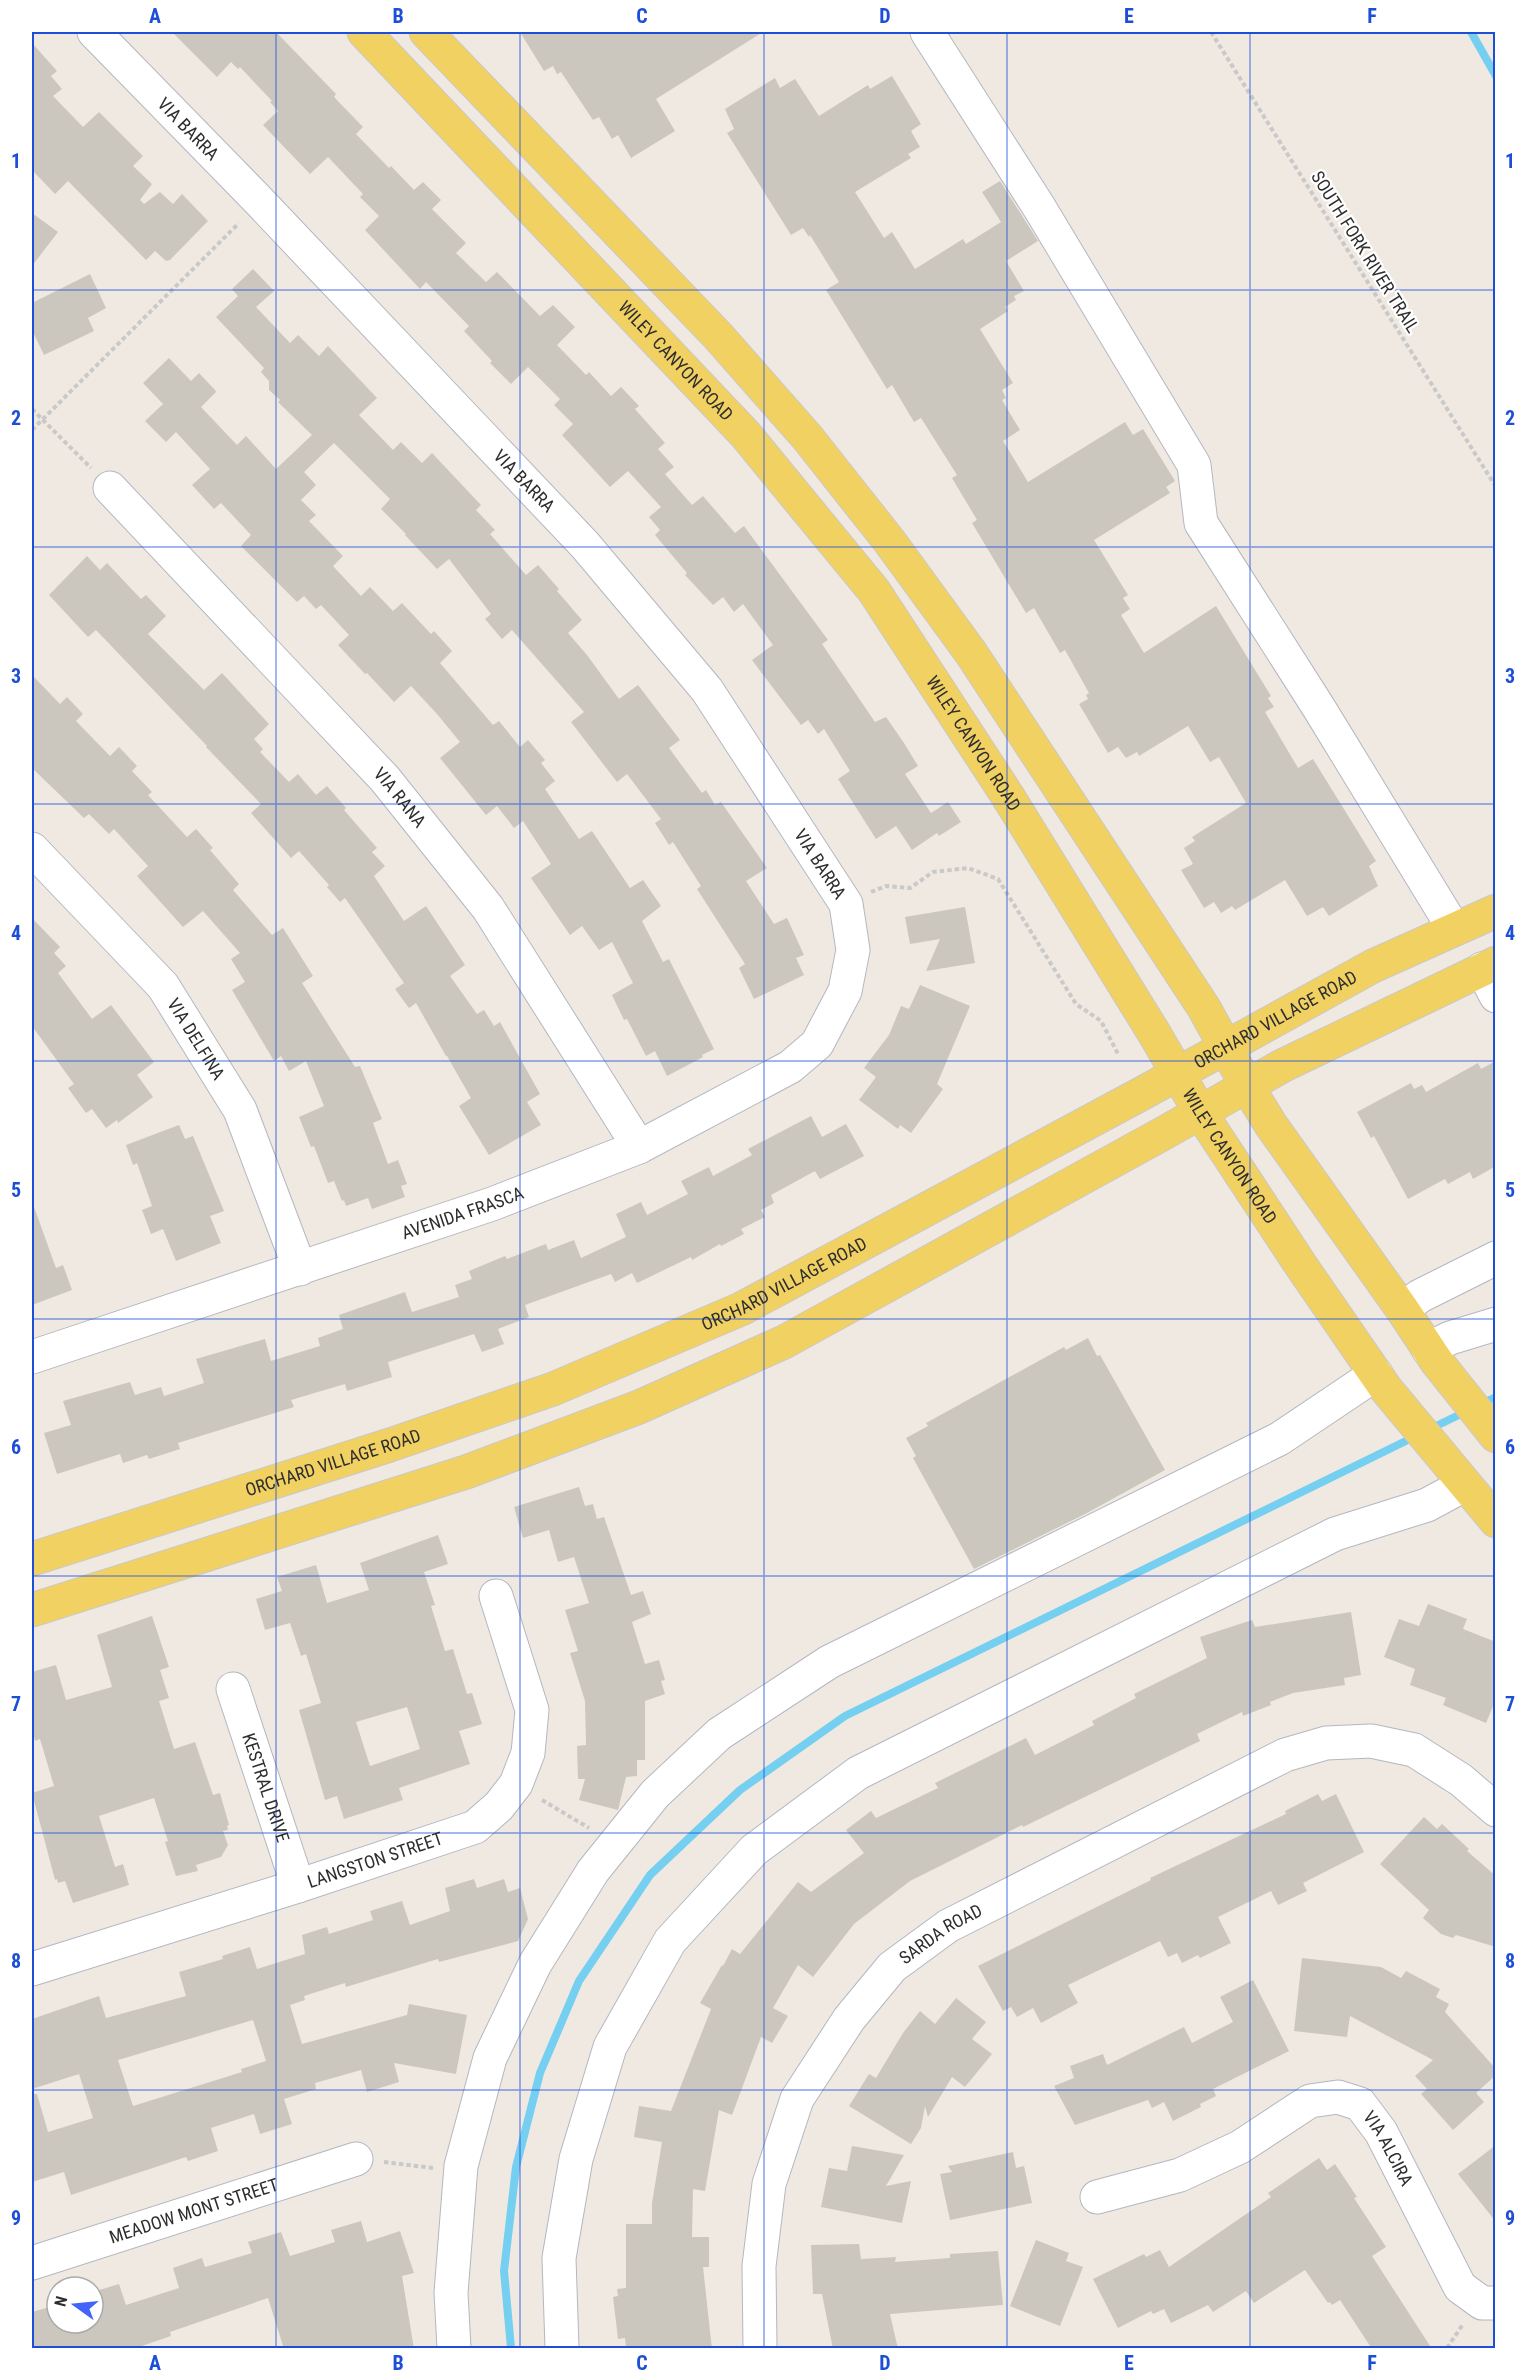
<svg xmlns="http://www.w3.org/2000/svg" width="1527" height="2380" font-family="'Roboto Condensed',sans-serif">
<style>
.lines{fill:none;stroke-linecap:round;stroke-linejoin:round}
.stream{stroke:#75cff0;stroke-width:8}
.building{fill:#cbc7bf;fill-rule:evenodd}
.minor-casing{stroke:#b4b7c1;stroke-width:35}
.major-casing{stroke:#c9c9c9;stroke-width:35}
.path{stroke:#c9c9c9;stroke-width:4;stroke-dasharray:4.5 3;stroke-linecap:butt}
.minor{stroke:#fff;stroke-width:33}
.major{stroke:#f2d163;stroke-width:33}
.grid{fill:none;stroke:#1d4ed8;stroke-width:1.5;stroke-opacity:0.55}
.labels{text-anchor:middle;stroke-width:4.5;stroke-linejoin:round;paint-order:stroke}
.street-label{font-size:18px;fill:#2e2e2e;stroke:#fff}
.neatline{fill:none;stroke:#1d4ed8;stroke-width:2}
.grid-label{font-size:20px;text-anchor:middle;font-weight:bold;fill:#1d4ed8}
</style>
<rect width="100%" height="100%" fill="#efe9e1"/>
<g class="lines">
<path class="stream" d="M1471 32 1496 76
M1481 1404 1496 1397
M1430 1429 1467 1411
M511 2348 504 2271 516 2167 540 2073 579 1981 650 1875 740 1790 845 1716 1416 1436"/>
</g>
<path class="building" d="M172 32H276L336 94 334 97 363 127 356 134 389 168 391 166 414 190 423 182 441 200 432 209 466 243 456 253 486 282 497 272 540 316 553 305 575 327 557 345 586 375 589 372 611 396 621 387 639 406 635 409 665 443 658 449 674 467 665 474 692 505 703 496 735 533 744 526 828 640 822 644 875 722 886 717 904 743 918 766 905 774 931 813 948 802 961 822 939 836 937 833 912 850 896 826 876 839 838 779 850 771 824 729 818 734 808 720 801 725 752 660 773 645 743 604 734 612 723 597 713 605 685 575 687 573 655 535 660 530 649 517 661 507 628 471 610 487 562 435 573 424 554 405 560 399 528 367 511 384 490 363 492 361 464 331 469 326 426 282 420 289 365 230 379 216 360 197 363 194 328 157 310 174 263 125 278 111 270 102 272 101 240 67 238 69 231 62 217 77Z
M520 32H763L656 99 675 131 631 158 618 135 612 139 599 117 593 120 561 72 557 74 553 66 544 71Z
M32 43 57 71 51 76 62 89 53 96 83 127 99 112 143 156 133 166 152 184 140 200 144 204 160 192 173 204 182 194 208 221 170 260 166 261 155 251 146 260 68 181 55 194 32 170Z
M892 76 921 124 911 131 920 147 908 154 911 158 855 192 884 238 892 232 915 269 963 239 966 244 1001 222 982 192 1000 181 1038 241 1006 261 1024 291 1014 296 1016 300 1005 307 1008 311 980 329 1013 383 1002 390 1006 398 1002 400 1020 430 1003 441 1028 482 1125 422 1133 435 1143 429 1175 481 1166 487 1170 493 1094 540 1128 595 1123 598 1130 609 1121 615 1144 653 1216 606 1271 696 1268 698 1274 707 1265 712 1298 768 1313 759 1376 861 1369 866 1378 886 1329 916 1323 907 1307 916 1285 880 1235 910 1232 906 1221 913 1214 902 1204 908 1181 870 1193 864 1184 848 1195 841 1192 837 1246 803 1219 757 1210 762 1188 726 1139 756 1137 752 1126 758 1118 747 1108 753 1079 704 1088 699 1086 695 1089 693 1065 650 1060 653 1034 608 1026 613 972 523 977 520 952 478 957 475 921 418 914 422 892 385 887 389 826 290 839 282 810 235 809 237 803 228 791 235 727 133 734 129 725 109 775 78 780 88 795 79 819 116 868 85 870 89Z
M32 213 58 232 32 266Z
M253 269 274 291 256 307 290 343 298 335 319 356 328 346 377 398 359 415 393 450 401 442 422 463 432 453 481 505 476 510 495 530 490 534 526 575 538 565 559 589 557 591 582 620 568 633 587 655 619 699 638 685 680 740 669 748 702 793 706 790 715 805 721 802 767 868 746 881 774 924 787 918 804 955 796 958 804 975 754 999 739 968 745 964 697 889 701 886 673 842 669 845 655 823 661 819 627 774 617 782 571 722 584 712 512 630 502 639 485 619 491 614 449 559 437 569 405 535 406 534 381 509 390 499 334 443 304 472 316 485 301 500 316 515 309 521 343 556 333 566 361 596 370 587 393 611 402 603 431 634 434 631 452 651 440 663 493 725 499 721 520 747 528 740 545 760 541 763 555 781 545 789 579 839 592 831 630 888 643 880 661 906 642 921 663 962 669 959 714 1049 702 1055 703 1057 667 1076 655 1051 646 1056 627 1019 624 1020 612 995 633 983 612 942 599 950 582 926 570 935 531 878 551 864 523 821 514 828 497 806 486 815 440 758 460 742 437 714 411 686 394 702 367 673 365 674 338 645 349 635 321 605 316 609 304 596 297 602 241 546 251 535 221 503 214 509 192 485 210 469 176 432 166 442 145 421 163 404 143 383 169 358 191 381 199 373 215 390 216 392 201 407 237 445 246 436 276 469 312 435 278 402 280 400 269 390V381L261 372 264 368 216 317 238 296 232 289Z
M90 274 106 308 88 318 94 331 44 355 32 330V303Z
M87 556 100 570 107 563 141 599 146 595 166 616 148 634 204 690 222 673 269 724 254 739 263 749 260 752 289 782 298 774 316 795 327 786 346 808 344 810 377 848 372 852 385 866 374 876 404 921 426 906 465 965 450 976 477 1014 484 1010 494 1026 500 1022 540 1094 527 1102 541 1125 489 1155 459 1106 471 1098 447 1056H446L416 1003 409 1008 395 989 404 983 345 898 340 902 327 887 329 885 299 851 291 858 251 813 261 804 206 747 207 746 96 630 88 637 49 595Z
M32 675 60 704 67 697 83 714 76 721 110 756 119 747 137 766 132 771 152 792 148 795 187 837 196 829 213 848 210 850 239 884 233 890 272 935 283 928 313 976 302 983 355 1067 360 1066 382 1119 373 1123 388 1164 398 1160 407 1184 401 1186 405 1197 372 1209 368 1198 346 1206 344 1200 342 1201 334 1181 328 1183 314 1146 311 1147 299 1117 324 1106 306 1061 289 1071 281 1056 274 1061 232 990 245 982 231 959 240 953 203 911 183 927 137 876 148 866 114 829 109 834 89 814 84 818 32 768Z
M965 907 975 963 926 971 940 939 910 944 905 917Z
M32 918 60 947 54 953 66 966 58 973 92 1019 111 1005 154 1062 137 1075 153 1097 118 1123 117 1120 106 1128 92 1109 86 1113 68 1088 74 1084 32 1026Z
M920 985 970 1006 937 1084 943 1089 911 1133 900 1125 898 1129 859 1100 876 1077 864 1068 889 1035 901 1006 909 1009Z
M1496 1061V1166L1473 1179 1470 1172 1448 1184 1445 1179 1408 1199 1374 1136 1371 1138 1357 1112 1411 1083 1414 1089 1422 1085 1426 1092 1478 1063 1481 1069Z
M811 1116 822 1137 846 1124 864 1156 820 1179 815 1171 771 1195 774 1203 761 1210 765 1217 741 1229 744 1234 721 1246 720 1244 692 1260 691 1257 637 1283 632 1273 615 1282 611 1274 525 1305 529 1317 498 1329 504 1344 482 1352 474 1334 388 1362 392 1377 347 1391 345 1384 291 1400 294 1407 178 1443 180 1449 149 1459 147 1455 123 1463 120 1454 57 1474 44 1433 71 1425 63 1401 130 1382 135 1395 161 1387 164 1396 204 1383 196 1359 265 1339 271 1361 320 1346 318 1338 343 1329 339 1315 405 1292 412 1312 459 1297 455 1285 472 1279 469 1271 505 1256 507 1259 546 1244 548 1250 574 1240 581 1258 626 1237 616 1214 641 1202 647 1215 688 1194 681 1181 709 1167 713 1176 752 1155 748 1149Z
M179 1125 185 1139 193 1136 224 1211 210 1216 221 1243 176 1261 163 1229 151 1234 142 1210 152 1206 137 1163 133 1165 126 1145Z
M34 1207 56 1268 63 1265 72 1290 32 1305V1208Z
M1088 1338 1097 1356 1100 1355 1165 1470 1087 1513 974 1569 913 1458 916 1456 906 1438 928 1426 926 1423 1064 1347 1066 1350Z
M579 1487 585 1506 593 1504 597 1519 604 1517 631 1595 643 1591 651 1614 632 1622 645 1664 659 1660 665 1680 661 1681 665 1694 645 1701V1760H637V1776L626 1777 618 1810 579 1800 585 1779H578L577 1746 586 1745 585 1701 570 1653 578 1651 565 1610 589 1603 574 1557 558 1562 549 1530 523 1538 514 1507Z
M438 1535 448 1564 424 1572 435 1605 431 1606 445 1651 453 1649 467 1694 472 1693 482 1724 459 1731 470 1764 399 1788 403 1800 344 1819 337 1796 325 1800 299 1710 321 1703 306 1654 301 1656 290 1623 265 1630 256 1599 282 1591 277 1577 316 1565 327 1603 369 1590 360 1563ZM407 1707 420 1749 370 1766 356 1722Z
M1428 1604 1467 1619 1463 1629 1496 1642V1699L1486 1723 1443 1705 1446 1698 1410 1685 1415 1669 1384 1657 1399 1619 1419 1626Z
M1351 1612 1361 1675 1344 1678 1345 1685 1293 1693 1270 1702 1271 1705 1243 1716 1242 1712 1197 1734 1200 1741 1023 1827 1022 1825 910 1881 854 1924 813 1977 798 1965 773 2008 788 2016 772 2043 761 2037 732 2115 719 2110 705 2191 693 2189 692 2237H709V2267H703L712 2349H626L625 2338 618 2339 613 2297 618 2296 617 2289 626 2288V2224H652V2203L662 2142 634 2137 639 2106 671 2111 711 2009 700 2003 722 1965 723 1966 732 1949 740 1954 798 1882 811 1892 864 1853 846 1830 871 1811 876 1818 938 1788 935 1783 1026 1738 1035 1755 1094 1725 1092 1721 1136 1698 1134 1694 1207 1658 1200 1637 1252 1620 1255 1627Z
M152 1616 169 1667 160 1670 169 1698 159 1701 174 1749 195 1742 213 1795 220 1793 229 1825 227 1826 228 1830 223 1831 228 1845 221 1857 196 1865 198 1871 176 1876 165 1842 168 1841 154 1798 99 1816 115 1867 123 1864 129 1885 73 1903 65 1881 58 1883 57 1879 55 1880 32 1793 54 1786 40 1739 35 1741 32 1728V1672L56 1665 66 1700 112 1687 97 1635Z
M1318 1794 1322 1801 1336 1794 1364 1852 1303 1883 1307 1891 1278 1905 1271 1891 1218 1917 1231 1943 1200 1958 1198 1955 1182 1963 1177 1953 1168 1957 1160 1941 1068 1985 1078 2003 1041 2023 1033 2008 1017 2017 1011 2007 1003 2011 978 1966 1151 1880 1150 1878 1286 1814 1285 1811Z
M1424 1817 1437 1829 1442 1824 1469 1849 1467 1851 1496 1876V1947L1456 1935 1453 1938 1441 1934 1423 1918 1429 1910 1380 1864Z
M474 1879 477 1888 504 1879 508 1892 520 1888 528 1919 518 1941 439 1962 438 1959 346 1987 345 1983 304 1996 305 2000 290 2005 302 2044 407 2015 409 2004 467 2015 456 2074 394 2063 399 2082 367 2092 361 2070 315 2083 316 2089 284 2099 292 2124 260 2134 254 2114 211 2128 218 2151 188 2161 186 2157 71 2195 64 2172 32 2182V2094H37L48 2132 93 2118 79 2074 32 2089V2019L99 1996 106 2018 186 1996 179 1972 223 1959 222 1956 250 1947 257 1969 305 1954 302 1935 327 1927 329 1934 373 1920 370 1911 402 1901 410 1925 450 1911 445 1888ZM253 2020 266 2061 241 2069 242 2072 133 2106 118 2060Z
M1302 1958 1381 1967 1401 1978 1406 1971 1440 1989 1436 1997 1449 2004 1445 2012 1496 2069V2075L1476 2093 1484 2102 1453 2130 1421 2094 1427 2089 1415 2076 1433 2060 1350 2016 1347 2037 1294 2031Z
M1253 1980 1289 2051 1213 2089 1216 2096 1200 2104 1201 2107 1173 2121 1164 2102 1152 2108 1148 2100 1075 2125 1054 2086 1074 2078 1070 2066 1103 2054 1107 2065 1184 2027 1192 2043 1233 2022 1220 1997Z
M956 1998 986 2022 972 2039 992 2054 965 2087 952 2077 928 2117 925 2106 921 2128 911 2144 849 2106 869 2074 876 2078 903 2033 920 2011 935 2024Z
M1496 2145V2222L1458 2174Z
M852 2146 904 2155 886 2186 911 2181 902 2223 821 2207 829 2168 847 2171Z
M1013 2152 1016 2168 1024 2166 1032 2203 950 2220 940 2174 952 2172 948 2166Z
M1319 2158 1327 2170 1335 2164 1357 2197 1354 2198 1386 2247 1372 2256 1432 2349H1372L1340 2300 1332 2305 1330 2302 1328 2303 1305 2270 1254 2303 1246 2291 1213 2312 1208 2305 1171 2323 1164 2309 1153 2314 1151 2311 1118 2328 1093 2279 1144 2254 1146 2257 1160 2250 1169 2267 1271 2197 1268 2193Z
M361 2221 367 2242 400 2231 414 2273 402 2276 414 2349H284L268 2298 170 2332 171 2336 133 2349H32V2312L57 2305V2323H93V2292L119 2284 126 2305 179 2288 173 2268 202 2258 205 2267 252 2253 248 2242 281 2232 290 2256 335 2242 331 2230Z
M1036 2240 1069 2253 1066 2261 1083 2267 1060 2326 1010 2306Z
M859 2244 861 2259 896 2257 895 2262 950 2258V2254L998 2251 1003 2305 890 2314 898 2349H833L822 2294H813L811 2245Z"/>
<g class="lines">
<defs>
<g id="minor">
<path d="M927 32 1039 207 1194 465 1201 523 1319 708 1454 929"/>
<path id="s1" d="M110 488 385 779 488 908 639 1147"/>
<path id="s2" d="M32 849 163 986 240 1110 300 1269"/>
<path d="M1482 969 1496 996"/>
<path d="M1402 1309 1420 1296 1496 1258"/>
<path d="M1428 1349 1450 1338 1496 1324"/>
<path id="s3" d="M32 1357 492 1204 639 1147 790 1067 817 1044 845 991 853 950 846 904 707 690 585 545 260 202 94 32"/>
<path id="s4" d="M233 1689 298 1886"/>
<path id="s5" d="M32 1969 298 1886 475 1827 499 1806 516 1784 528 1753 532 1710 496 1596"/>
<path id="s6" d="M1097 2197 1180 2175 1240 2147 1310 2101 1338 2097 1360 2104 1381 2132 1460 2287 1482 2303H1496"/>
<path id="s7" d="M32 2263 356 2159"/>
<path d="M454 2348 451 2293 461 2166 490 2058 535 1964 593 1871 655 1794 719 1734 829 1662 1279 1439 1376 1374"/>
<path d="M562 2348 559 2258 576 2159 610 2047 670 1941 754 1850 858 1773 1335 1534 1427 1505 1464 1485"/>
<path id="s8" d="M760 2348 759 2266 769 2184 797 2099 849 2019 892 1967 948 1926 1285 1755 1326 1743 1371 1741 1414 1750 1461 1780 1496 1810"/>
</g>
<g id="major">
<path id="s9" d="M364 32 745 434 874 591 1007 795 1154 1033 1200 1112 1302 1267 1386 1389 1496 1521"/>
<path d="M426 32 718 336 807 437 890 542 971 653 1204 1008 1247 1086 1271 1125 1402 1309 1437 1362 1496 1436"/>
<path id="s10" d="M32 1559 390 1445 553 1389 741 1309 1141 1094 1373 966 1496 911"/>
<path d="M32 1610 466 1472 639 1407 784 1342 1164 1133 1282 1066 1496 963"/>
</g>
</defs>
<use href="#minor" class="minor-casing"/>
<use href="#major" class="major-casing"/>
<path class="path" d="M1211 32 1496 487
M32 409 91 468
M32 430 239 223
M871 892 886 886 910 888 933 872 968 868 998 879 1076 1004 1101 1021 1118 1054
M542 1800 589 1828
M384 2162 433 2168
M1447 2348 1463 2324"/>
<use href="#minor" class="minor"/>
<use href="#major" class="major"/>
</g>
<path class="grid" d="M276 32V2348M520 32V2348M764 32V2348M1007 32V2348M1250 32V2348M32 290H1496M32 547H1496M32 804H1496M32 1061H1496M32 1319H1496M32 1576H1496M32 1833H1496M32 2090H1496"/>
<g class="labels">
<g class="street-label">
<text transform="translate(188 129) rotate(46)" y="6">VIA BARRA</text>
<text transform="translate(1365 252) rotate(58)" y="6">SOUTH FORK RIVER TRAIL</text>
<text dy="6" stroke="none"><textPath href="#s9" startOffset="453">WILEY CANYON ROAD</textPath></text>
<text transform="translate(524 481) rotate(46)" y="6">VIA BARRA</text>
<text dy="6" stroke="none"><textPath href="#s9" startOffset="939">WILEY CANYON ROAD</textPath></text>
<text dy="6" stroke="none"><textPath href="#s1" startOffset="424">VIA RANA</textPath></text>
<text transform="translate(820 864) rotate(57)" y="6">VIA BARRA</text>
<text dy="6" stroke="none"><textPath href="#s10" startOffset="1360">ORCHARD VILLAGE ROAD</textPath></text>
<text dy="6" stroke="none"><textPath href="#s2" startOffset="252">VIA DELFINA</textPath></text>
<text dy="6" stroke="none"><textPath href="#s9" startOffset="1425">WILEY CANYON ROAD</textPath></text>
<text dy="6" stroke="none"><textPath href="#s3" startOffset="454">AVENIDA FRASCA</textPath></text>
<text dy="6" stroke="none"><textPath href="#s10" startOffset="802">ORCHARD VILLAGE ROAD</textPath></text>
<text dy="6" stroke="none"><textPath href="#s10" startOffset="316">ORCHARD VILLAGE ROAD</textPath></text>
<text dy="6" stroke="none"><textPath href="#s4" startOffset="104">KESTRAL DRIVE</textPath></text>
<text dy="6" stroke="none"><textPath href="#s5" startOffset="360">LANGSTON STREET</textPath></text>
<text dy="6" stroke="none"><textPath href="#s8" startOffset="476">SARDA ROAD</textPath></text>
<text dy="6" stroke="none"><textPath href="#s6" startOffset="340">VIA ALCIRA</textPath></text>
<text dy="6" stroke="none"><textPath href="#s7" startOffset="170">MEADOW MONT STREET</textPath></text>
</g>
</g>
<rect width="1527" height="2380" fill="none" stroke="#ffffff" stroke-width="66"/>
<g transform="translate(75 2305) rotate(285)"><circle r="28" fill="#ffffff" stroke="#ababab" stroke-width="1.5"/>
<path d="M0-4.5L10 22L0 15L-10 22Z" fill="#4264fb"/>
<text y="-9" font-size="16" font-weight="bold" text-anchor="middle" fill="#2e2e2e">N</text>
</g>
<rect x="33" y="33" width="1461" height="2314" class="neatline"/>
<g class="grid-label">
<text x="155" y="23">A</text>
<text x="398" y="23">B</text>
<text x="642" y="23">C</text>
<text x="885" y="23">D</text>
<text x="1129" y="23">E</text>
<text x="1372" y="23">F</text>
<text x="16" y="168">1</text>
<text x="1510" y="168">1</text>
<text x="16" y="425">2</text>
<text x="1510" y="425">2</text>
<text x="16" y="683">3</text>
<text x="1510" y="683">3</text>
<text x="16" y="940">4</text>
<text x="1510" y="940">4</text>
<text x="16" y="1197">5</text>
<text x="1510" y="1197">5</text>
<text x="16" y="1454">6</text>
<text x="1510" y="1454">6</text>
<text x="16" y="1711">7</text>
<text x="1510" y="1711">7</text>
<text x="16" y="1968">8</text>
<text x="1510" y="1968">8</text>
<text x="16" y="2225">9</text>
<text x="1510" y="2225">9</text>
<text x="155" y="2370">A</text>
<text x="398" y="2370">B</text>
<text x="642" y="2370">C</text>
<text x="885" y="2370">D</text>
<text x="1129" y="2370">E</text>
<text x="1372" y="2370">F</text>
</g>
</svg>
